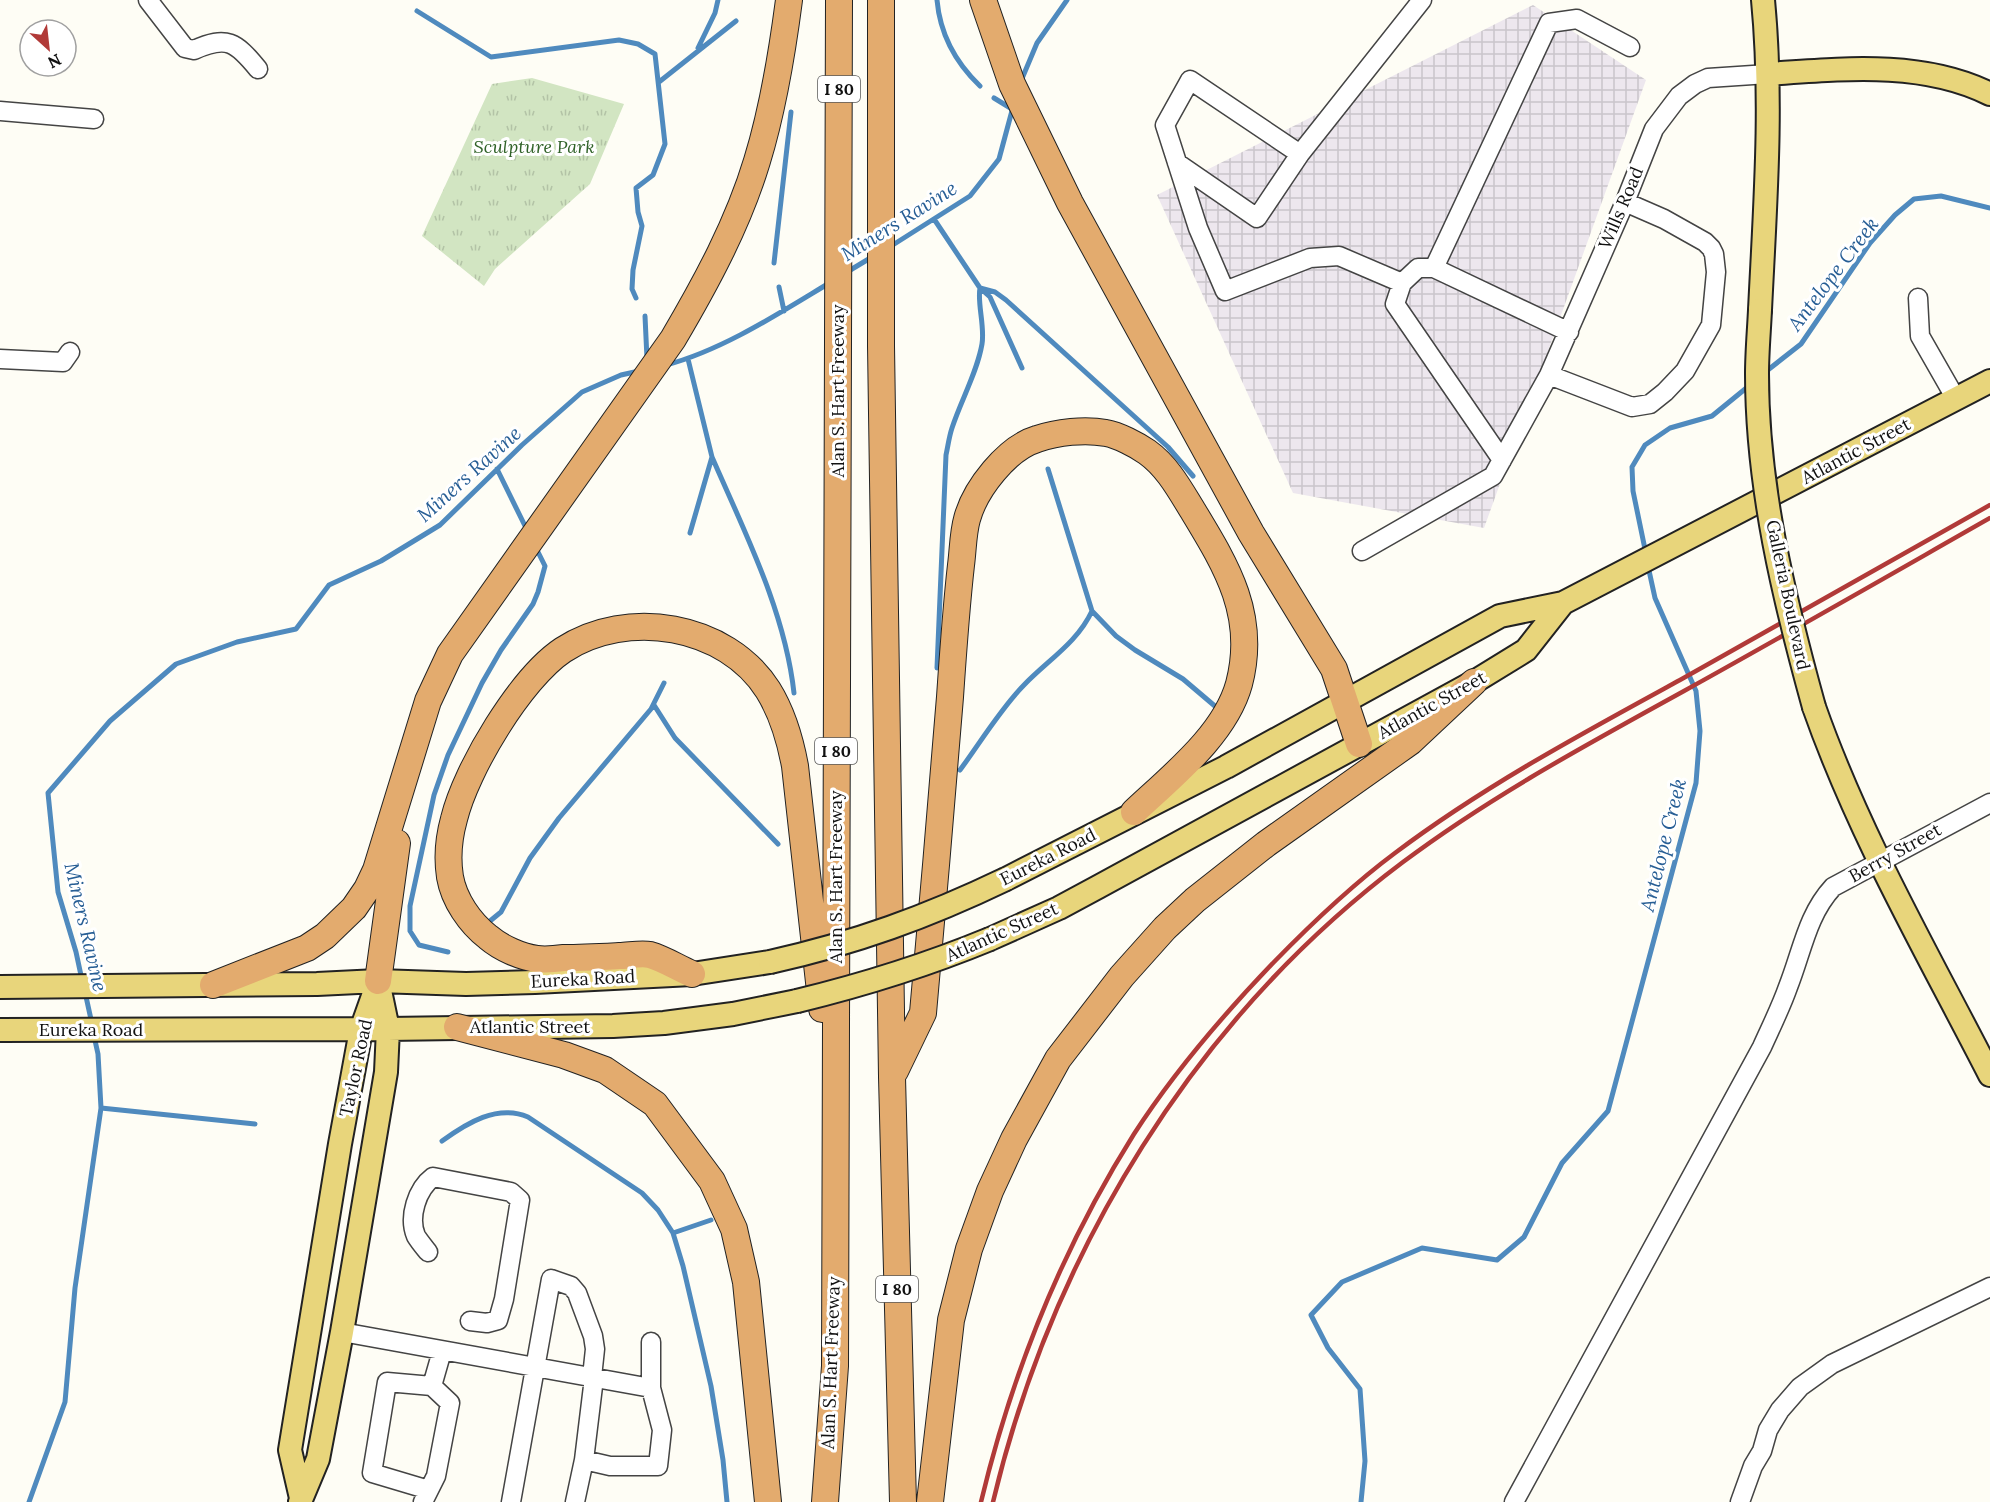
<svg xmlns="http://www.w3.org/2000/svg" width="1990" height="1502" font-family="Lora,serif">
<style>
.industrial{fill:url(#industrial-grid)}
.park{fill:url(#park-tufts)}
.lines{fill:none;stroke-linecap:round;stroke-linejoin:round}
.stream{stroke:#4f8abe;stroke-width:5}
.minor-casing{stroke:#444;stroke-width:21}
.major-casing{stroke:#222;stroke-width:26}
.highway-casing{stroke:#222;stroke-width:28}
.minor{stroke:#fff;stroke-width:18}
.major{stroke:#e8d57b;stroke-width:22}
.highway{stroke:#e3ab6e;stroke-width:26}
.rail{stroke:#b13a38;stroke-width:4.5}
.major-bridge-casing{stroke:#222;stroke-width:26;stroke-linecap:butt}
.major-bridge{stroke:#e8d57b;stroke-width:22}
.labels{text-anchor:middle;stroke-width:6;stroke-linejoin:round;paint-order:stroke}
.shield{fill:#fff;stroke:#585858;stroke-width:1.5}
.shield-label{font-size:16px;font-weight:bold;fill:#111}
.park-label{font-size:18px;font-style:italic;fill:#306228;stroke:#fff}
.street-label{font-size:18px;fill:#111;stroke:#fff}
.water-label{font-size:20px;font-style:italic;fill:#275e95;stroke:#fff}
</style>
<defs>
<pattern id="industrial-grid" width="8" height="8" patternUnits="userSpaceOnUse" patternTransform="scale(1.5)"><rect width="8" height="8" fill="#ede7ee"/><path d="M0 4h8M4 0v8" fill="none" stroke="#cac5cb"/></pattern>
<pattern id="park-tufts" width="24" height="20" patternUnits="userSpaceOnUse" patternTransform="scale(1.5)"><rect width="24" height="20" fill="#d2e5c2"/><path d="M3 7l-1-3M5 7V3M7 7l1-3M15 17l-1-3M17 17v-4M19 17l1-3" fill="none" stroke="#b3c3a6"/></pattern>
</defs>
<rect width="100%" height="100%" fill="#fefdf5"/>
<path class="industrial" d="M1533 5 1646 80 1484 528 1293 493 1157 195Z"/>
<path class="park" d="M532 78 624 104 590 184 495 269 484 286 422 236 492 84Z"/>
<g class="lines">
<path class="stream" d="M937 0C940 34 956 63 980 86
M417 11 491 57 619 40 638 44 655 54 665 144 653 175 636 188 638 212 642 226 633 270 632 289 636 298
M698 48 715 13 718 0
M1021 81 1037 43 1067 0
M659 82 736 21
M994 98 1012 109
M934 219 980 288 990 297 1022 368
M888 248 970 196 999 159 1013 107
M774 263 791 112
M847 272 872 257
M779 287 784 311
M645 316 647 359
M688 359 712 457 690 533
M666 365C723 350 781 312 831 282
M1764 373 1801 344 1870 243 1895 215 1914 199 1941 196 1990 208
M712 457C745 533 785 611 794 693
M497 469 528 532
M1646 554 1633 491 1632 467 1645 445 1670 428 1712 416 1750 385
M1092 611 1116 636 1135 650 1183 679 1216 707
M937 668 946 455C948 446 949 437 952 428 961 400 977 373 982 344 985 326 977 303 980 288L995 292 1006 300 1168 447 1193 476
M654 705 675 738 778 844
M960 770C980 743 1001 708 1024 685 1048 660 1077 643 1092 611L1048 469
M490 921 501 912 530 858 559 818 651 709 664 683
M448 952 419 945 410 931V906L434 795 448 755 482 683 501 650 533 604 538 592 545 566 535 546
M82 980 76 952 58 892 48 793 110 721 176 664 237 642 296 629 329 585 381 561 440 525 522 445 582 392 621 375 639 371
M85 992 92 1024
M101 1108 255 1124
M442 1141C467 1123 497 1104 528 1117L642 1193 658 1210 673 1233 683 1266 711 1386 723 1460 727 1502
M673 1233 711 1220
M29 1502 65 1402 75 1288 101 1108 98 1054 94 1036
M1361 1502 1365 1461 1360 1389 1328 1348 1311 1315 1342 1282 1422 1248 1497 1260 1524 1237 1562 1163 1608 1111 1696 783 1700 731 1696 691 1655 598 1648 566"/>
<defs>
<path id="minor" d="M148 0 185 48 194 50C227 35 236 42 258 69
M0 111 94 119
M1300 154 1422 0
M1177 163 1257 218 1300 154 1190 80 1165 125 1198 228 1225 291 1310 258 1339 256 1402 283
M1434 268 1549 23 1577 19 1630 47
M1918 298 1920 336 1956 399
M0 359 63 362 70 352
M1549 375 1632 407 1650 404 1665 392 1685 371 1711 325 1716 272 1714 254 1711 248 1705 242 1664 219 1625 202
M1502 460 1395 304 1402 283 1418 268H1434L1569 332
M1362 551 1493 476 1549 375 1625 202 1654 129 1679 96 1695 84 1708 78 1768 74
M428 1252C424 1247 419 1241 416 1236 408 1217 417 1189 433 1177L511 1192 520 1200 504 1299 498 1320 487 1323 470 1321
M342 1332 651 1388
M584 1460 610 1466H658L662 1430 651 1388V1342
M429 1490 372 1473 387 1382 432 1386 442 1351
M423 1502 436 1476 450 1403 432 1386
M511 1502 551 1279 571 1286 577 1293 593 1336 595 1349 592 1377
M575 1502 584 1460 594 1378
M1514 1502 1762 1047C1771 1027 1781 1007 1788 987 1802 952 1807 915 1833 887L1990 803
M1740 1502 1753 1466 1762 1451 1768 1430 1780 1410 1800 1387 1832 1364 1990 1287"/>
<path id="major" d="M1768 74C1841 69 1922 60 1990 94
M1760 310C1765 207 1773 103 1763 0
M1814 707C1859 835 1928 954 1990 1075
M1006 879 1226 767 1500 616 1563 603 1990 381
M990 939 1059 908 1098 887 1474 682 1526 650 1563 603
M0 987 317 984 378 981 466 984 535 982 692 974 770 962
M0 1030 388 1029 613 1026 664 1023 733 1014 797 1001
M301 1498 290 1450 340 1144 361 1030 378 982
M300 1502 318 1459 342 1332 386 1072 388 1029 378 981"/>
<path id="highway" d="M881 0V346L892 1077 903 1502
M983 0 1012 84 1070 203 1251 533 1334 669 1359 744
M692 974C678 968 664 959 650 955 641 953 628 956 619 956 600 957 582 958 564 958 556 959 546 960 537 959 521 957 501 948 488 937 470 923 454 900 450 877 447 858 449 837 454 819 466 769 521 678 563 650 627 608 726 624 768 690 783 714 790 739 795 766L822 1009
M378 981 397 843
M213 985 307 948 325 936 354 908 367 889 376 870 428 701 450 654 673 339C706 283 738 224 757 161 773 109 782 54 789 0
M457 1027 564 1055 605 1070 655 1104 712 1181 734 1229 746 1282 768 1502
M895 1071 923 1013C932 908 942 802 950 697 953 653 956 609 961 565 963 550 963 533 967 519 975 489 1007 448 1037 439 1057 432 1085 429 1106 433 1118 435 1137 445 1147 452 1168 467 1180 490 1193 511 1227 567 1257 616 1239 684 1225 735 1171 777 1134 812
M825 1502 835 1366 839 0
M930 1502 951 1320 969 1249 990 1191 1014 1139 1058 1059 1122 976 1165 928 1195 900 1266 844 1410 742 1474 682"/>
</defs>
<use href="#minor" class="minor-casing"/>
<use href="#major" class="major-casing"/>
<use href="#highway" class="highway-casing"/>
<use href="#minor" class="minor"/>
<use href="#major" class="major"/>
<use href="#highway" class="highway"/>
<path class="rail" d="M981 1502C1012 1373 1063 1247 1134 1134 1174 1072 1223 1015 1274 962 1312 923 1352 885 1395 853 1484 786 1583 733 1680 680 1784 622 1887 563 1990 505
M993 1502C1053 1251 1195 1018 1403 862 1491 796 1588 744 1684 691 1787 634 1888 576 1990 518"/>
<defs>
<path id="major-bridge" d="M1760 310C1759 331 1757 353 1757 374 1757 487 1784 599 1814 707
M770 962C855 943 927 917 1006 879
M797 1001C863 985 927 965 990 939"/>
</defs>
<use href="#major-bridge" class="major-bridge-casing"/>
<use href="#major-bridge" class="major-bridge"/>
</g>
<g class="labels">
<g class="shield">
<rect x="818" y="76" width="42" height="26" rx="4.5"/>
<rect x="815" y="738" width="42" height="26" rx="4.5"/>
<rect x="876" y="1276" width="42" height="26" rx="4.5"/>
</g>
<g class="shield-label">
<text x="839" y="95">I 80</text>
<text x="836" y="757">I 80</text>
<text x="897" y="1295">I 80</text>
</g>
<g class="park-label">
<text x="534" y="153">Sculpture Park</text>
</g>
<g class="street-label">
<text transform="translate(1621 208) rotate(-67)" y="6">Wills Road</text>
<text transform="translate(838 391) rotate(-90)" y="6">Alan S. Hart Freeway</text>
<text transform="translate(1856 451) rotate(-28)" y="6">Atlantic Street</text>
<text transform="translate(1788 595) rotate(78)" y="6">Galleria Boulevard</text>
<text transform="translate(1432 705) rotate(-29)" y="6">Atlantic Street</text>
<text transform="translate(1895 853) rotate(-29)" y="6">Berry Street</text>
<text transform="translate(1048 857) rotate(-27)" y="6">Eureka Road</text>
<text transform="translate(836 877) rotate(-90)" y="6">Alan S. Hart Freeway</text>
<text transform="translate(1002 932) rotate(-24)" y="6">Atlantic Street</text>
<text transform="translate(583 979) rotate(-3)" y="6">Eureka Road</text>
<text x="530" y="1033">Atlantic Street</text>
<text x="91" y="1036">Eureka Road</text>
<text transform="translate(356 1068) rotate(-78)" y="6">Taylor Road</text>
<text transform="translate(831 1363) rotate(-88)" y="6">Alan S. Hart Freeway</text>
</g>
<g class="water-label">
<text transform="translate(899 221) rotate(-32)" y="7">Miners Ravine</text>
<text transform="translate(1833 274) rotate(-53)" y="7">Antelope Creek</text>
<text transform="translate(469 474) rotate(-42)" y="7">Miners Ravine</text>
<text transform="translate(1663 845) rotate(-76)" y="7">Antelope Creek</text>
<text transform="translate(86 927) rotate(77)" y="7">Miners Ravine</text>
</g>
</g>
<g transform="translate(48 48) rotate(153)"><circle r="28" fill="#ffffff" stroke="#a0a0a0" stroke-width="1.5"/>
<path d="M0-4.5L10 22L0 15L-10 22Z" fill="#b13a38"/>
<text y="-9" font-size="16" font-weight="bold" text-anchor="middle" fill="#111111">N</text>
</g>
</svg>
